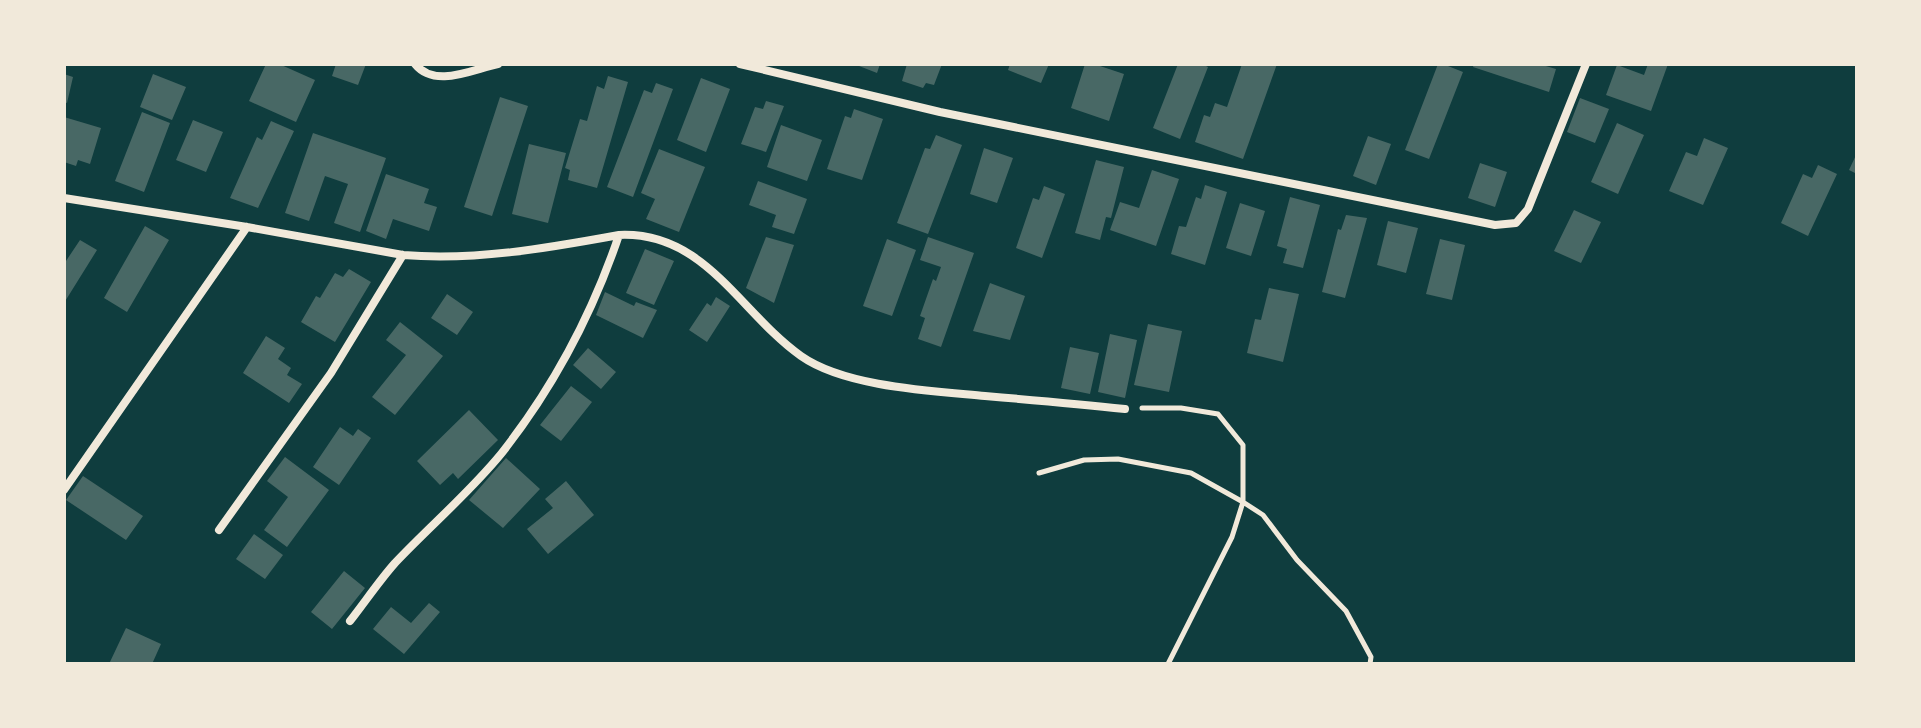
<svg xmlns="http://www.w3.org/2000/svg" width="1921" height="728" font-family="'Varela Round',sans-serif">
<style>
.building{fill:#486865}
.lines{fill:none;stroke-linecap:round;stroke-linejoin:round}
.path{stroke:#f1e9da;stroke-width:5}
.minor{stroke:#f1e9da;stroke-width:8}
</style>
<rect width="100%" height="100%" fill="#0f3d3e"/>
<path class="building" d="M266 64H279L315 80 296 122 249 101Z
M336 64H366L358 85 332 76Z
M854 64H880L877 73Z
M907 64H942L934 85 926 83 923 88 902 81Z
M1010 64H1049L1041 83 1008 70Z
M1085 64H1094L1124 74 1109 121 1071 108Z
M1178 64H1202L1208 67 1180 139 1153 128Z
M1242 64H1277L1243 159 1195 142 1204 115 1210 117 1215 103 1227 107Z
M1438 64H1443L1463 72 1429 159 1405 150Z
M1474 64H1539L1556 69 1549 92 1473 67Z
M1648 64H1668L1651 111 1606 95 1617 65 1644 75Z
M64 74 73 77 67 103 64 102Z
M153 74 186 87 172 120 140 107Z
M608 76 628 82 597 188 568 180 570 170 565 168 580 119 587 121 597 86 604 89Z
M701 78 730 89 706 152 677 140Z
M656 83 673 89 633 197 607 187 644 90 652 93Z
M500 97 528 106 492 216 464 207Z
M1580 98 1609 109 1595 143 1567 132Z
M766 101 784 106 766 152 741 144 755 107 763 109Z
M854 109 883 119 862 180 827 169 845 116 851 118Z
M142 112 170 123 144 192 115 181Z
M64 117 101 128 90 164 78 160 76 166 64 162Z
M193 120 223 132 206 172 176 160Z
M271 121 294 131 258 208 230 198 257 137 262 140Z
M1617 123 1644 135 1618 194 1591 182Z
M781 125 822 140 807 181 767 167Z
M313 133 386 158 360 232 334 223 348 184 325 176 309 221 285 213Z
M936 135 962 145 928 234 897 223 925 148 930 149Z
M1368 136 1391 144 1376 185 1353 176Z
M1704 138 1728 148 1703 205 1669 191 1686 152 1697 156Z
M529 144 566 153 548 223 512 214Z
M984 148 1013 158 997 203 970 194Z
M659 149 705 167 679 232 646 219 655 199 641 193Z
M1857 153V174L1849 170Z
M1096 160 1124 167 1111 218 1106 217 1100 240 1075 233Z
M1480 163 1507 172 1495 207 1468 198Z
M1818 165 1837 174 1808 236 1781 223 1803 174 1812 178Z
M1152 170 1179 179 1156 246 1110 230 1120 202 1139 208Z
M386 174 429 189 424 203 437 207 429 231 393 219 386 239 366 231Z
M758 181 807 199 794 234 772 227 776 215 749 205Z
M1205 185 1227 192 1205 265 1171 254 1179 226 1186 227 1196 197 1201 199Z
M1044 186 1065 194 1042 258 1016 248 1033 198 1039 200Z
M1290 197 1320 205 1303 268 1283 263 1287 249 1277 246Z
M1240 203 1265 211 1251 256 1226 248Z
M1574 210 1601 222 1581 263 1554 251Z
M1346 215 1367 218 1345 298 1322 292 1338 229 1341 230Z
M1388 221 1418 228 1406 273 1377 265Z
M145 226 169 240 127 312 104 298Z
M766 237 794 245 774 303 746 288Z
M928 237 974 253 941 347 918 339 925 318 920 316 933 279 936 281 941 267 920 260Z
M887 239 916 250 892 316 863 306Z
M1440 239 1465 245 1452 300 1426 294Z
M80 240 97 250 64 303V264Z
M645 249 674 261 654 305 626 293Z
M349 269 371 282 335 342 301 322 316 296 320 298 335 273 343 277Z
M990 283 1025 296 1010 340 973 331Z
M1269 288 1299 294 1283 362 1247 353 1255 319 1261 320Z
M605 292 634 306 636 302 657 310 643 338 596 315Z
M447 294 473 312 457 335 431 318Z
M716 297 730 306 707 342 689 330 707 303 711 306Z
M400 322 443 356 395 415 372 397 406 355 386 340Z
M1148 324 1182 331 1169 392 1134 385Z
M1110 334 1137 340 1125 398 1098 392Z
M266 336 285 348 278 359 291 368 287 375 302 384 289 403 243 373Z
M1070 347 1099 353 1090 394 1061 388Z
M588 348 616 372 601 389 573 365Z
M571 386 592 402 561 441 540 425Z
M469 410 498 440 458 479 453 473 440 485 417 461Z
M340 427 353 436 358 429 371 438 339 485 313 467Z
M285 457 329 490 287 547 264 530 288 497 267 481Z
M506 458 540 489 503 528 469 500Z
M83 476 143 516 126 540 66 500Z
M566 481 594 515 548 554 527 529 553 508 545 499Z
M254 534 283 555 265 579 236 559Z
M344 571 365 588 332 629 311 612Z
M429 603 440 612 404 654 373 629 391 607 411 623Z
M126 628 161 644 152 664H109Z"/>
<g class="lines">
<path class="path" d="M1142 408H1181L1218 414 1243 445V502L1232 537 1168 664
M1039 473 1084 460 1118 459 1191 473 1243 502 1263 515 1297 560 1346 611 1371 657 1370 664"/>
<path class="minor" d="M415 64C435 89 473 69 498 64
M740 64 940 112 1495 225 1516 223 1528 209 1586 64
M64 198 247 227 403 255C475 261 548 248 619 235 705 231 740 313 801 356 845 387 932 391 985 396 1032 400 1078 404 1125 409
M64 490 247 227
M219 530 331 373 403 255
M350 621C365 602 379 581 395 563 430 526 469 493 501 454 553 388 592 315 619 235"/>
</g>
<rect width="1921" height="728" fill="none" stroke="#f1e9da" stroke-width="132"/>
</svg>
